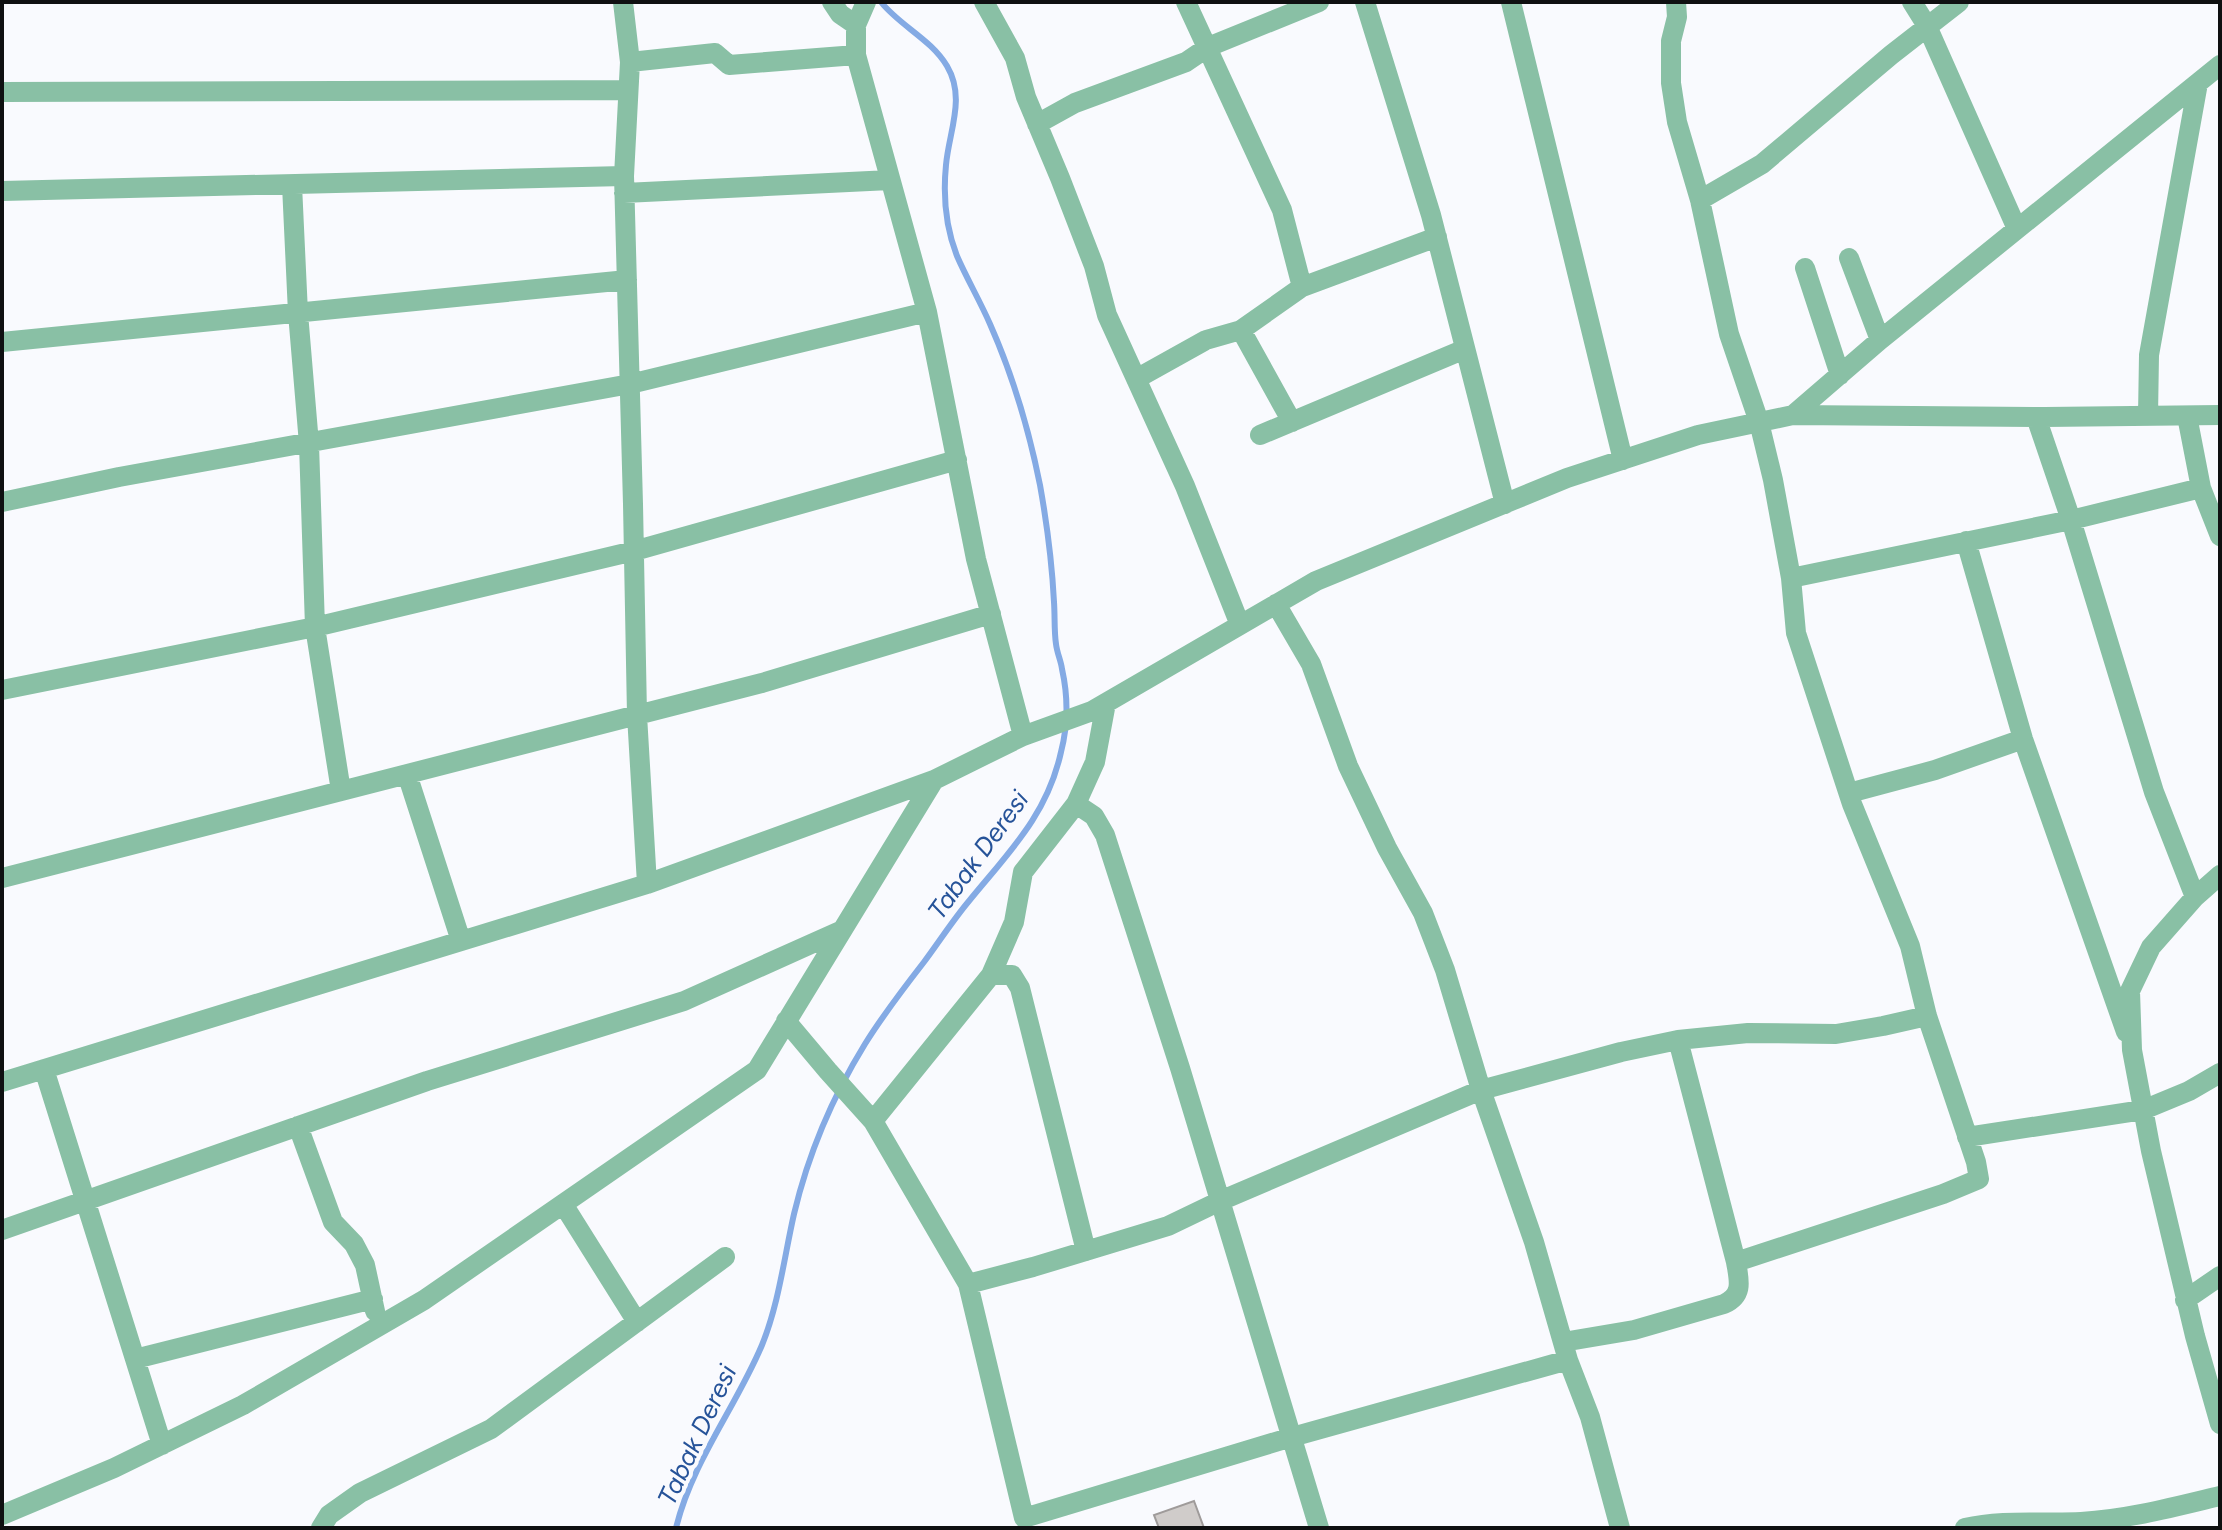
<svg xmlns="http://www.w3.org/2000/svg" width="2222" height="1530" font-family="Figtree,sans-serif">
<style>
.lines{fill:none;stroke-linecap:round;stroke-linejoin:round}
.stream{stroke:#84aae4;stroke-width:6}
.building{fill:#d0ccca;stroke:#9f9b9a;stroke-width:2}
.minor{stroke:#89c0a5;stroke-width:20}
.labels{text-anchor:middle;stroke-width:8;stroke-linejoin:round;paint-order:stroke}
.water-label{font-size:26px;font-style:italic;fill:#265399;stroke:#f9fafe}
</style>
<rect width="100%" height="100%" fill="#f9fafe"/>
<g class="lines">
<path class="stream" d="M676 1528C692 1462 736 1407 762 1345 779 1303 784 1258 794 1214 808 1155 833 1096 865 1044 883 1015 903 989 924 962 939 942 953 920 969 901 1008 853 1047 816 1061 752 1068 725 1068 696 1062 669 1061 661 1057 653 1056 644 1054 631 1055 616 1054 602 1052 563 1047 524 1040 485 1029 430 1013 376 990 324 980 301 967 279 957 256 946 228 943 195 946 165 949 131 966 98 947 66 931 39 900 26 881 2"/>
</g>
<path class="building" d="M1194 1501 1204 1528H1159L1154 1515Z"/>
<g class="lines">
<path class="minor" d="M623 2 630 62 624 176 633 504 637 715 647 884
M832 2 840 14 856 25
M866 2 856 25V55L927 312 976 559 1023 736
M984 2 1015 58 1026 97 1060 178 1094 266 1107 315 1185 486 1240 625
M1186 2 1282 210 1302 287
M1365 2 1431 215 1505 504
M1511 2 1623 460
M1676 2 1677 17 1671 41V83L1677 122 1700 200 1729 334 1759 422 1773 480 1791 578 1796 633 1852 804 1910 946 1927 1016 1976 1162 1979 1179 1943 1194 1736 1262
M1912 2 1927 26 2017 229
M630 62 715 53 729 65 856 55
M2 92 628 90
M1037 124 1075 103 1186 62 1208 47 1319 2
M292 185 298 313 309 444 315 627 341 791
M2 191 624 176
M624 193 890 180
M1700 200 1762 164 1891 55 1959 2
M1849 258 1880 340
M1805 268 1840 375
M1241 330 1292 422
M2 342 627 280
M1136 379 1206 340 1241 330 1302 287 1437 237
M1793 415 1880 340 2220 65
M2148 416 2149 355 2198 83
M2187 416 2201 488 2220 536
M2036 417 2071 520 2154 792 2195 897
M1260 435 1465 349
M2 502 119 477 630 384 927 312
M1966 541 2023 739 2126 1032
M1791 578 2071 520 2201 488
M1276 604 1311 664 1348 766 1387 848 1423 913 1445 970 1481 1090 1534 1242 1568 1360 1590 1417 1620 1528
M2 690 315 627 634 551 957 460
M407 774 461 941
M1849 793 1935 770 2023 739
M1076 804 1094 816 1105 835 1180 1068 1319 1528
M2220 875 2195 897 2151 947 2130 991 2132 1050 2151 1151 2195 1336 2220 1424
M2 878 762 683 991 614
M991 975H1012L1020 988 1086 1251
M786 1021 828 1071 873 1121 968 1284 1024 1518 1292 1437 1568 1360
M44 1069 162 1445
M2 1082 647 884 934 780 1023 736 1092 711 1316 581 1567 478 1698 435 1793 415 2045 417 2220 415
M873 1121 991 975 1014 922 1023 872 1076 804 1095 762 1106 703
M298 1126 333 1222 354 1244 365 1265 375 1311
M1967 1137 2143 1110 2189 1091 2220 1073
M563 1204 637 1322
M2 1230 427 1081 684 1001 840 931
M968 1284 1033 1267 1168 1226 1220 1201 1481 1090 1621 1052 1678 1040 1748 1033 1836 1034 1883 1026 1927 1016
M2185 1300 2220 1276
M1563 1342 1634 1330 1724 1304C1744 1295 1739 1280 1736 1262L1678 1040
M135 1359 373 1299
M2 1515 114 1468 243 1405 424 1300 757 1070 934 780
M321 1528 329 1515 360 1493 491 1429 725 1257
M1965 1528C2003 1519 2042 1524 2081 1522 2129 1519 2174 1507 2220 1496"/>
</g>
<g class="labels">
<g class="water-label">
<text transform="translate(978 855) rotate(-54)" y="9">Tabak Deresi</text>
<text transform="translate(697 1435) rotate(-65)" y="9">Tabak Deresi</text>
</g>
</g>
<rect width="2222" height="1530" fill="none" stroke="#0f1011" stroke-width="8"/>
</svg>
